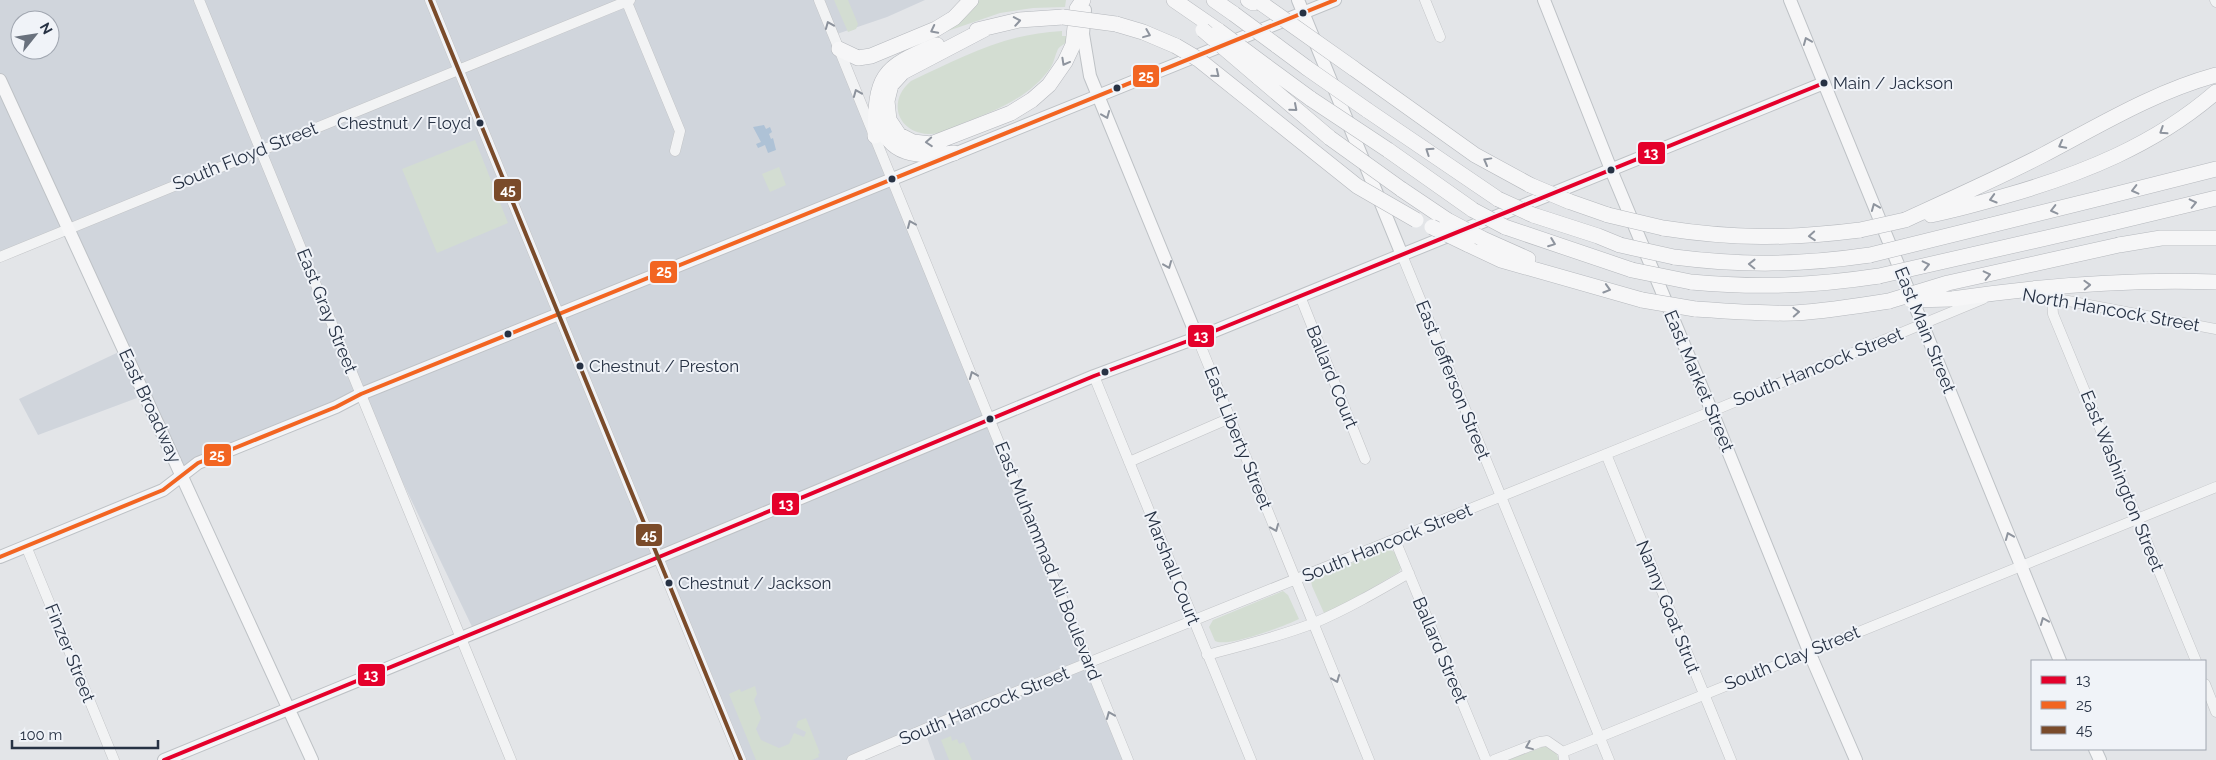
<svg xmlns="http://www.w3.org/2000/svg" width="2216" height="760" font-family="Raleway,sans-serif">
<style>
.built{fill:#d0d5dc;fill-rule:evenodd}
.green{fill:#d3ddd2}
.water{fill:#aec2d6}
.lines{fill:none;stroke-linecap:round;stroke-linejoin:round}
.minor-casing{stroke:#c1c3c6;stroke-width:11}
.major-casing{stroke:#bec2c6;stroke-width:14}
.highway-casing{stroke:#b5b8bd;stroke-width:16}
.minor{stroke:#f2f3f4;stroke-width:10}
.major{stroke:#f6f6f7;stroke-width:12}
.highway{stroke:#f6f6f7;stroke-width:15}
.highway-bridge-casing{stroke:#b5b8bd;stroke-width:16;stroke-linecap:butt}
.highway-bridge{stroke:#f6f6f7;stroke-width:15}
.bus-1-casing{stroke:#f0f3f8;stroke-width:8}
.bus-2-casing{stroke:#f0f3f8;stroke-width:8}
.bus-3-casing{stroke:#f0f3f8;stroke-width:8}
.bus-1{stroke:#e4002b;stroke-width:4}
.bus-2{stroke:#f26522;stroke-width:4}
.bus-3{stroke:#7a4b2a;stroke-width:4}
.oneway{stroke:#8e949e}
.oneway2{stroke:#8c929c}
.bus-dot{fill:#273244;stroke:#f0f3f8;stroke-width:2}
.labels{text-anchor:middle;stroke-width:4;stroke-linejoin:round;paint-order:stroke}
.bus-label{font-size:17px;fill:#273244;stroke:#f0f3f8;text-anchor:start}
.street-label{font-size:18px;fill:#273244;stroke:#f0f3f8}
.line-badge{stroke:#f0f3f8;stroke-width:2}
.badge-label{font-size:14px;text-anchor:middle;font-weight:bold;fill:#fff}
</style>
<rect width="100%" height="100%" fill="#e3e5e8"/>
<path class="built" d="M0 0H925L887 17 834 35 1129 760H935L924 729 851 760H741L659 557 475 633 361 395 182 476 145 395 38 435 19 399 123 350 68 229 0 257ZM20 20H50V50H20Z"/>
<path class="green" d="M834 0H848L858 24 856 29 848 32Z
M979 0H1066L1065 7 1033 8 1000 13 939 34 971 11Z
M1062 31V36H1071C1067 44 1062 44 1058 49 1055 55 1054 62 1051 67 1030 98 994 111 961 124 951 128 939 135 928 134 897 132 887 101 911 81 963 57 1003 34 1062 31Z
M475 140 508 223 437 253 402 169Z
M779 167 786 185 770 192 762 174Z
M1387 549 1395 552 1401 568 1399 572 1352 600 1324 613 1312 586 1311 581 1314 578Z
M1283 591 1288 595 1299 619C1285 626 1226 648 1215 641L1209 627 1213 620Z
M755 686 757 694 754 700 761 718 756 729 761 740 779 748 789 744 794 733 804 737 806 732 796 727 798 721 806 718 820 753 818 754 819 757 812 760H756L729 694 740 689 741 692Z
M951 736 952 741 957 739 959 744 964 742 972 760H949L941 740Z
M1545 746C1552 746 1557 753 1559 760H1508Z"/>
<path class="water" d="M764 125 766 129 770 127 772 132 769 134 771 139 773 138 776 150 768 153 765 145 758 148 756 144 761 142 753 127Z"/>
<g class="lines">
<defs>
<path id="minor" d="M199 0 511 760
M430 0 741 760
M626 0 680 131 675 151
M819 0 1128 760
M1425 0 1440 37
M2215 0 2216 2
M1402 255 1609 760
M0 257 630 0
M2026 293 2216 329
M1300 296 1365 459
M2052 299 2053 314 2196 661
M1197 337 1369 760
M1094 376 1251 760
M1606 454 1731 760
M1129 462 1230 418
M1395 540 1486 760
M26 546 114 760
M1207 655C1243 645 1279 637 1314 623 1347 609 1378 591 1409 573
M2205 684 2216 712
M1563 752 2216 487
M852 760 934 725 1698 417 1983 299
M1494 760 1540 742 1547 741 1563 752 1564 760"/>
<path id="major" d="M1298 0 1402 255
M1544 0 1614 177 1715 419 1813 661 1856 760
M1790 0 2060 661
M1085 10 1083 34 1090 76 1197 337
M0 80 312 760
M0 557 163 490 198 463 336 407 361 394 1335 0
M2095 749 2100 760
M164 760 659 557 1094 376 1212 332 1824 83"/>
<path id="highway" d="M1174 0 1219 31
M1214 0 1234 14
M1248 0 1253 3H1261L1260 0
M1116 24 1143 32 1176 46
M985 29 903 72 891 85 887 101 889 120 899 135 913 142 931 144 1011 113 1032 100 1049 85 1065 62 1073 45 1077 9 1083 0
M977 30 1019 20 1063 17
M1276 45 1307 68
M839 49 858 58 871 56 936 29 954 18 971 0
M1266 66 1311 99
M1353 68 1475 155 1530 185
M1258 77 1330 138
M1367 110 1498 199
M878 116C887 158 919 157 954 153
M875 136C876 76 880 68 937 45
M1388 150 1473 210
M1401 189 1447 220
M2101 198 2216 169
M1568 201 1608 215
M1533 215 1598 236 1620 245
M1931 215C1956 210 1980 203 2005 196 2082 174 2155 145 2216 92
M1905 220C1951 199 1998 178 2043 155 2100 125 2154 92 2216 75
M2112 223 2216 198
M1505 227 1632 270
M1663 228C1733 239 1790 239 1860 230
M1481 238 1528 259
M1467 244 1501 260 1642 300
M2119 245 2161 238H2216
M1674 257C1744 266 1801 265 1870 255
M1691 282C1757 288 1813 286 1879 276
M1952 299C2039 286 2128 279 2216 282
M1695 309C1728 311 1761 314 1794 313 1826 311 1858 306 1889 301"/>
</defs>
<use href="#minor" class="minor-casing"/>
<use href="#major" class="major-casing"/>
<use href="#highway" class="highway-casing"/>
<use href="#minor" class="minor"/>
<use href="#major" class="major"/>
<use href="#highway" class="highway"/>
<defs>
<path id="highway-bridge" d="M1261 3 1353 68
M1234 14 1276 45
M1063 17 1116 24
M1203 30 1258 77
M1219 31 1266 66
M1176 46 1198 59 1357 186 1416 220
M1307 68 1367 110
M1311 99 1388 150
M1330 138 1401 189
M1530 185 1568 201
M1498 199 1533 215
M1473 210 1505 227
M1608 215 1663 228
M1447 220 1481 238
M1432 227 1467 244
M1860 230 1905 220
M1620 245 1674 257
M1870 255 2101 198
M1632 270 1691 282
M1879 276 2112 223
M1642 300 1695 309
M1911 300 1952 299
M1889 301 1948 283 2119 245"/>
</defs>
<use href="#highway-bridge" class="highway-bridge-casing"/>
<use href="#highway-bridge" class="highway-bridge"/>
<defs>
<path id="bus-1" d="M164 760 659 557 1094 376 1212 332 1824 83"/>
<path id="bus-2" d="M0 557 163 490 198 463 336 407 361 394 1335 0"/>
<path id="bus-3" d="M430 0 741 760"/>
</defs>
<use href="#bus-1" class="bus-1-casing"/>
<use href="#bus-2" class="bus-2-casing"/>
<use href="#bus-3" class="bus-3-casing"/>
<use href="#bus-1" class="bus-1"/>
<use href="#bus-2" class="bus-2"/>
<use href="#bus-3" class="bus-3"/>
</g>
<defs><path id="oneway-chevron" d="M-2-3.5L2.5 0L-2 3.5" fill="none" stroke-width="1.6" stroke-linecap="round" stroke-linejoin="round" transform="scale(1.25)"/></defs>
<g class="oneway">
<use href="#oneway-chevron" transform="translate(1017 21) rotate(-10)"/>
<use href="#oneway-chevron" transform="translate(934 30) rotate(153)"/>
<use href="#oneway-chevron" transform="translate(1147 34) rotate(22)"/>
<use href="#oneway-chevron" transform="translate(1807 41) rotate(-112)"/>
<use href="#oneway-chevron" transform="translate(1065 62) rotate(119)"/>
<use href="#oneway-chevron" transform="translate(1216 74) rotate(39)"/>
<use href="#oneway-chevron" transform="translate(1294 108) rotate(41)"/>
<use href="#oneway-chevron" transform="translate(1106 115) rotate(68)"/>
<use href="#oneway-chevron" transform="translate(2163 131) rotate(147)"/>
<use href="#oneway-chevron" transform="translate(929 142) rotate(176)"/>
<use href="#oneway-chevron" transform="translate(2062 145) rotate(152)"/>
<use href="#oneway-chevron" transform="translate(1429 151) rotate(-146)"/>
<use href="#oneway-chevron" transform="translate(1487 161) rotate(-151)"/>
<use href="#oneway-chevron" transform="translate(2135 190) rotate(166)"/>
<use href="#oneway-chevron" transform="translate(1993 199) rotate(164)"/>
<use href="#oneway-chevron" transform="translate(2193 203) rotate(-13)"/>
<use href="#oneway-chevron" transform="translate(1875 207) rotate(-112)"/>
<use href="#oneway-chevron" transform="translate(2054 210) rotate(166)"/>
<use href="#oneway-chevron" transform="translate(1812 236) rotate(176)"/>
<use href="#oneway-chevron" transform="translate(1552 243) rotate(21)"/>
<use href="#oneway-chevron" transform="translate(1752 264) rotate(-179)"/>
<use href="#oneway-chevron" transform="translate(1168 265) rotate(68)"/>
<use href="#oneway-chevron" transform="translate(1926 265) rotate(-13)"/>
<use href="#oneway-chevron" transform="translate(1987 275) rotate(-13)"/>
<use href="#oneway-chevron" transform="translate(2087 285) rotate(-2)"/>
<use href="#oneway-chevron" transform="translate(1607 289) rotate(17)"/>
<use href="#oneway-chevron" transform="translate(1796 312) rotate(-3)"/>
<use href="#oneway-chevron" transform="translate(2009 536) rotate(-112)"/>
<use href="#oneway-chevron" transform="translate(2044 621) rotate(-112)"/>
</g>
<g class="oneway2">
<use href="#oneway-chevron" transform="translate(829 25) rotate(-112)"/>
<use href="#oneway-chevron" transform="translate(857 93) rotate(-112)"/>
<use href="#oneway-chevron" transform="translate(911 224) rotate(-113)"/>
<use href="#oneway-chevron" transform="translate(973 375) rotate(-112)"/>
<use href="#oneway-chevron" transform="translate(1275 528) rotate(68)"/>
<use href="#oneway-chevron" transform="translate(1336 679) rotate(68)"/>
<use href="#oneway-chevron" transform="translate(1110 715) rotate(-112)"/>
<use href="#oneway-chevron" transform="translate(1529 746) rotate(158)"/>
</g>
<g class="bus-dot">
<circle cx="1303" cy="13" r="4.5"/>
<circle cx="1824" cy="83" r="4.5"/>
<circle cx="1117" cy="88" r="4.5"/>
<circle cx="480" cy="123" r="4.5"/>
<circle cx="1611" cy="170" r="4.5"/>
<circle cx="892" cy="179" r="4.5"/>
<circle cx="508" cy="334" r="4.5"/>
<circle cx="580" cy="366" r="4.5"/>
<circle cx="1105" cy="372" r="4.5"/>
<circle cx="990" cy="419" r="4.5"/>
<circle cx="669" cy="583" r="4.5"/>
</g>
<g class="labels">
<g class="bus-label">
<text x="1833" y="89">Main / Jackson</text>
<text x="471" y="129" text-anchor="end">Chestnut / Floyd</text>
<text x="589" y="372">Chestnut / Preston</text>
<text x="678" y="589">Chestnut / Jackson</text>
</g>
<g class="street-label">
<text transform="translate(245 156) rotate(-22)" y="6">South Floyd Street</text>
<text transform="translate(2111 310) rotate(10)" y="6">North Hancock Street</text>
<text transform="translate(327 311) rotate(68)" y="6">East Gray Street</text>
<text transform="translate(1925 330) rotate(68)" y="6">East Main Street</text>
<text transform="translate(1818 367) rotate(-22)" y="6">South Hancock Street</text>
<text transform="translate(1332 377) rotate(68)" y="6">Ballard Court</text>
<text transform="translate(1453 380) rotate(68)" y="6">East Jefferson Street</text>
<text transform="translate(1699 381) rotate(67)" y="6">East Market Street</text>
<text transform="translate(150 406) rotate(65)" y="6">East Broadway</text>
<text transform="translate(1238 438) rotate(68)" y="6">East Liberty Street</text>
<text transform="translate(2122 481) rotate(68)" y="6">East Washington Street</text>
<text transform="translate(1387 543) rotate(-22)" y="6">South Hancock Street</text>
<text transform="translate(1048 561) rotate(68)" y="6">East Muhammad Ali Boulevard</text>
<text transform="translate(1172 568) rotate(68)" y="6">Marshall Court</text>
<text transform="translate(1668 607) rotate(68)" y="6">Nanny Goat Strut</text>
<text transform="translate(1440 650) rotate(67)" y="6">Ballard Street</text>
<text transform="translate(70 653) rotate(68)" y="6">Finzer Street</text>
<text transform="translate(1792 658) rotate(-22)" y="6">South Clay Street</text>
<text transform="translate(984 706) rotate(-22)" y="6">South Hancock Street</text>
</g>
</g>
<g class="line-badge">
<rect x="1132" y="64" width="28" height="24" rx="5" fill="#f26522"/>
<rect x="1637" y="141" width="29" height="24" rx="5" fill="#e4002b"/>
<rect x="493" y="178" width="29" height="24" rx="5" fill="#7a4b2a"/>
<rect x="649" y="260" width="29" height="24" rx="5" fill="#f26522"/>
<rect x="1187" y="324" width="28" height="24" rx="5" fill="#e4002b"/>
<rect x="203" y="443" width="29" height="24" rx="5" fill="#f26522"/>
<rect x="771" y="492" width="29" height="24" rx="5" fill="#e4002b"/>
<rect x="635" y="523" width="28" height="24" rx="5" fill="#7a4b2a"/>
<rect x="357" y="663" width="29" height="24" rx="5" fill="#e4002b"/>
</g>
<g class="badge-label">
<text x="1146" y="81">25</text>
<text x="1651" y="158">13</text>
<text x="508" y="195">45</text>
<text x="664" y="276">25</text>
<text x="1201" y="341">13</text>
<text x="217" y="460">25</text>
<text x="786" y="509">13</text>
<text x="649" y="540">45</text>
<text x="371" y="680">13</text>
</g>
<rect x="2031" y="660" width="175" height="90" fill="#f0f3f8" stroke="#a0a6b0"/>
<rect x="2041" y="676" width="25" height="8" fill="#e4002b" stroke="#a0a6b0"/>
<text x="2076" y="685" font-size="15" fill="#273244">13</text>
<rect x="2041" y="701" width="25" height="8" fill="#f26522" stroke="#a0a6b0"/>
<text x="2076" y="710" font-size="15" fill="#273244">25</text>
<rect x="2041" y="726" width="25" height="8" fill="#7a4b2a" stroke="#a0a6b0"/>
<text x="2076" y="735" font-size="15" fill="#273244">45</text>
<g transform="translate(35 35) rotate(60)"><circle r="24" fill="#f0f3f8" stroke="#a0a6b0"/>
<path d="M0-4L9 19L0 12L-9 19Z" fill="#69717d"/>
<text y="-8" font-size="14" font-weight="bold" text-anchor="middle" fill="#273244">N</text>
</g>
<path d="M12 740v8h146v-8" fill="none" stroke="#273244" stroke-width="2.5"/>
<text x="20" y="740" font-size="15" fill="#273244" stroke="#f0f3f8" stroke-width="4" paint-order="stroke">100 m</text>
</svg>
